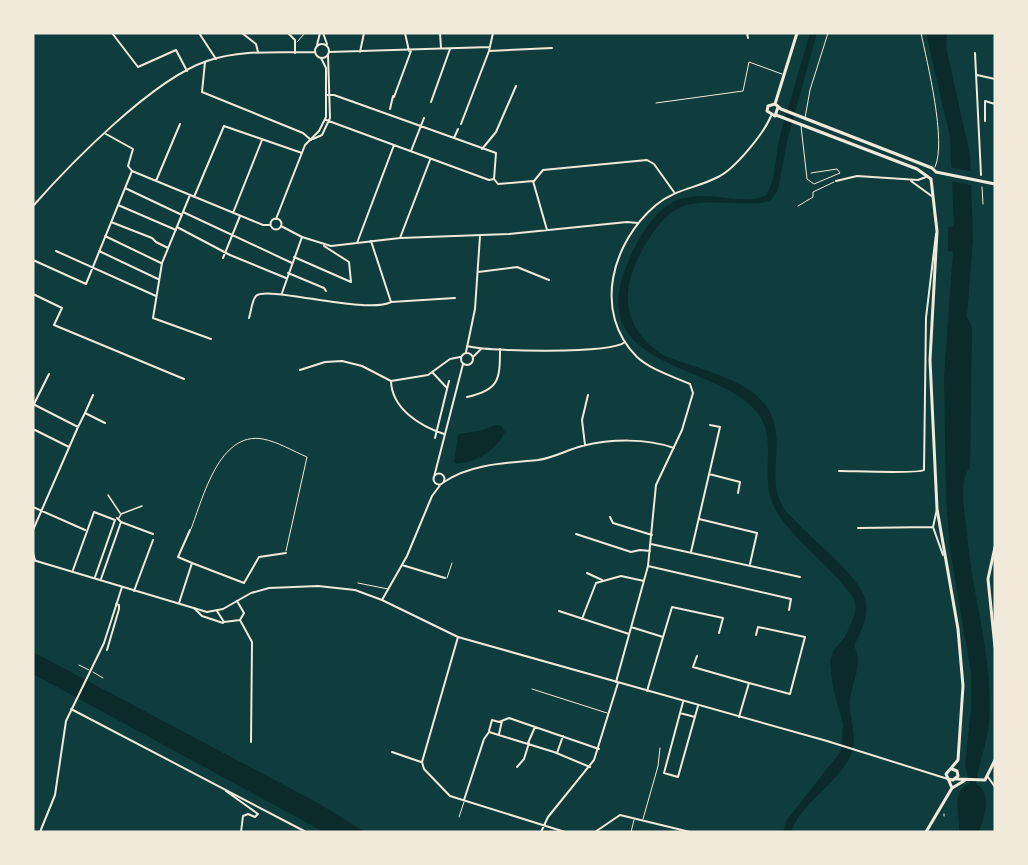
<svg xmlns="http://www.w3.org/2000/svg" width="1028" height="865" font-family="'Public Sans',sans-serif">
<style>
.water{fill:#0a2a2b}
.pier{fill:#0f3d3e}
.lines{fill:none;stroke-linecap:round;stroke-linejoin:round}
.service{stroke:#f1e9da;stroke-width:1}
.pedestrian{stroke:#f1e9da;stroke-width:1.5}
.minor{stroke:#f1e9da;stroke-width:2}
.tertiary{stroke:#f1e9da;stroke-width:2}
.secondary{stroke:#f1e9da;stroke-width:3}
</style>
<rect width="100%" height="100%" fill="#0f3d3e"/>
<path class="water" d="M810 33H817L787 141 778 190 771 200 762 203C737 205 700 198 679 208 664 215 654 231 645 245 620 288 619 327 665 356 693 367 739 377 760 399 793 432 763 472 783 507 787 514 796 521 801 527 818 544 858 576 865 598 870 614 861 632 854 646 864 664 852 681 850 700 848 719 859 735 851 755 839 782 800 804 791 832H783L786 821 841 751 843 724 833 688 830 661 833 651 845 637 853 619 856 608 854 599C834 567 785 535 772 502 760 471 779 436 755 410 713 363 586 368 626 267 634 246 650 216 670 204 703 185 737 208 767 195L773 179 779 139Z
M926 33H947L946 47 970 155 973 238 967 317 972 327 970 467C958 482 965 513 967 533 972 597 994 658 989 723 987 744 978 766 976 784 993 794 984 816 979 832H959C961 818 949 790 970 784L965 766 971 708V673L950 550 946 498 944 376 953 252 948 251V227L954 226 950 137Z
M496 425 502 426 505 432C496 450 475 465 454 463L458 434 479 431Z
M33 652 318 803 365 832H324L33 674Z"/>
<path class="pier" d="M949 167 974 172 975 186 950 181Z"/>
<g class="lines">
<path class="service" d="M921 33C927 62 947 142 935 167
M297 42 305 33
M656 103 743 91 749 62 782 74
M805 118 810 90 828 33
M801 126 807 179 814 184 840 173 837 169 811 173
M982 187 983 204
M798 206 813 197V192L834 182
M191 529C203 498 219 431 263 439 278 442 293 451 307 457L286 551
M447 578 452 563
M358 583 388 589
M79 665 89 670
M93 672 103 678
M532 689 607 713
M944 816V814
M459 817 464 802
M643 819 658 766 660 748
M631 832 634 820"/>
<path class="pedestrian" d="M108 495 120 513
M119 518 121 514 142 506"/>
<path class="minor" d="M112 33 138 67 176 50 187 71
M199 33 216 59
M242 33 256 44 258 52
M288 33 295 40V53
M405 33 409 51
M440 33 441 48
M747 33 748 38
M489 51 552 48
M329 52 490 47
M360 52 364 33
M975 53 981 175
M205 62 202 92 303 133 311 140
M977 75 995 79
M326 95H334L496 153 494 179
M394 97 411 51
M431 102 450 49
M390 109 393 96
M326 120 489 180 494 179 498 184 533 181
M985 121V101L995 104
M461 124 489 51 493 33
M106 134 133 149 128 166 132 171 263 225H270
M454 138 458 129
M313 139 322 135 330 118 328 55
M482 149 496 132 516 86
M411 151 424 118
M156 181 180 124
M533 181 547 230
M534 181 543 170 647 160 654 164 674 192
M836 181 857 176 918 180 926 177
M911 181 933 197
M125 188 182 215
M190 195 162 263 153 318 211 339
M194 197 224 126 302 153
M118 205 176 230
M183 212 292 263
M233 213 262 140
M270.5 224a5.5 5.5 0 1 1 11 0a5.5 5.5 0 1 1-11 0Z
M276 219 305 145 319 131 326 117V68L321 58
M111 222 152 238 156 242 168 248
M281 226 302 237 331 246 400 238 509 234 627 222 638 223
M177 227 230 255 286 278
M105 236 161 263
M400 238 430 160
M357 243 394 145
M56 251 156 296
M99 251 158 279
M294 257 351 282 349 262 324 246
M223 258 240 216
M33 260 86 284 132 171
M478 272 517 267 549 280
M288 273 324 288 326 291
M282 293 302 237
M33 294 62 308 54 325 184 379
M391 302 455 298
M249 318C251 312 252 300 256 296 266 285 367 315 391 302L371 241
M467 346C488 352 611 354 625 342
M466 352 475 309 480 236
M461 359a6 6 0 1 1 12 0a6 6 0 1 1-12 0Z
M473 357 481 349
M300 370 325 362 342 361 362 366 391 381 428 375 450 359 460 357
M433 373 447 388
M391 381C392 409 420 426 444 434
M467 397C499 390 500 380 500 349
M33 404 78 427 85 413 105 423
M34 404 49 374
M85 413 93 395
M33 429 69 447
M435 438 449 381
M585 445 582 420 588 395
M839 471C853 471 917 474 924 470L926 318 936 234
M433.5 479a5.5 5.5 0 1 1 11 0a5.5 5.5 0 1 1-11 0Z
M709 474 740 482 738 493
M434 477 463 364
M444 482C470 464 506 463 538 460 553 458 567 450 582 446 611 439 646 438 674 448
M33 507 85 530
M937 509 933 527 943 555
M610 517 613 523 652 535
M699 519 757 533 750 564
M121 522 153 534
M858 528 933 527
M33 530 78 427
M190 530 178 557 192 563
M576 534 631 552 640 550 650 551
M651 544 800 577
M691 552 720 427 710 425
M33 553 35 560
M995 564V599
M402 565 445 578
M648 566 791 599 789 610
M73 570 94 512 115 520
M587 573 602 580
M95 577 115 520
M101 579 121 522 117 518
M134 591 153 540
M382 600 407 556 432 496 441 484
M179 603 192 563 244 583 259 557 286 553
M194 608 202 616 223 623
M217 611 224 622 240 620 244 613 237 601
M559 611 629 634
M582 619 596 583 621 576 644 581
M240 620 252 642 251 742
M631 627 663 637
M458 637 422 762 424 769 450 796 565 832
M107 650 119 609V605L116 604
M697 656 693 667 749 683
M616 682 648 566 656 485 682 430 693 393 690 384C672 376 651 370 637 357 592 312 612 242 656 205 675 189 697 188 718 177 735 169 764 133 771 116
M647 691 672 607 723 618 719 633
M683 702 664 773 678 777 698 706
M71 709 306 832
M680 713 695 717
M739 717 749 683 790 694 805 637 758 627 756 635
M489 731 492 720 499 722 509 718 599 749
M499 734 502 721
M528 743 535 727
M392 752 421 762
M557 753 563 736
M517 767 524 759 529 743
M988 777 995 787
M226 791 258 814 255 817 248 814 243 816 241 832
M464 800 484 739 489 732 554 752 590 767
M40 832 55 795 66 721 104 643 122 587
M541 832 548 817 594 760 618 683
M595 832 620 815 690 832"/>
<path class="tertiary" d="M323 33 327 44
M315 51a7 7 0 1 1 14 0a7 7 0 1 1-14 0Z
M317 45 320 33
M33 206C71 163 153 79 207 61 243 49 279 53 315 52
M33 560 207 612 223 609 251 593 269 588 318 586 355 590 382 600 458 637 827 741 948 779"/>
<path class="secondary" d="M775 104 797 33
M778 107 775 116 767 111 768 106 775 104 781 109 932 168 936 172
M776 115 917 169 931 179
M936 172 995 184
M931 179 937 231 930 360 937 509 958 629 963 686 958 760 946 774 952 788
M995 547 988 579 995 647
M948 779 953 780 958 776 957 771 952 769
M956 779 985 780 995 760
M926 832 952 788 964 781"/>
</g>
<rect width="1028" height="865" fill="none" stroke="#f1e9da" stroke-width="69"/>
</svg>
